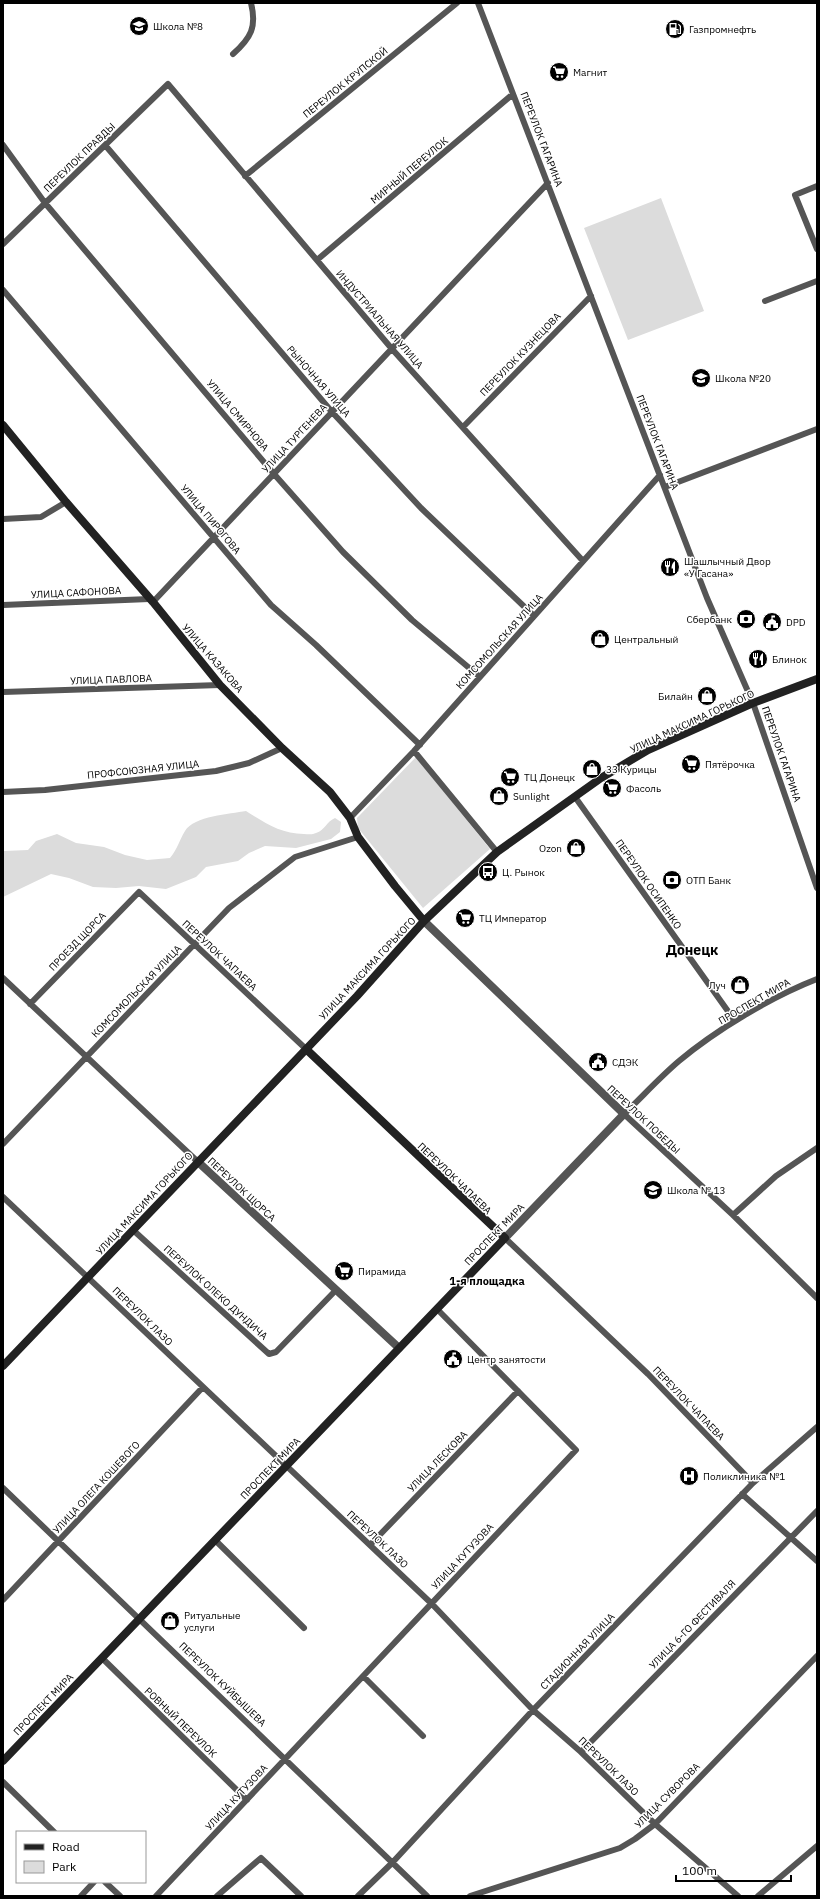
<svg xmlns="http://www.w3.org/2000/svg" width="820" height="1899" font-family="'IBM Plex Sans',sans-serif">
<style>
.green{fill:#dcdcdc}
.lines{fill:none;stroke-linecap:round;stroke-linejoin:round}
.minor{stroke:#555;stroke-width:6}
.tertiary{stroke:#555;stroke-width:8}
.secondary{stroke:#222;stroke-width:8}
.labels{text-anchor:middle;stroke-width:3;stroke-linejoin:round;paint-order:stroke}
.poi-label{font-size:10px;fill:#000;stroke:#fff;text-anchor:start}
.street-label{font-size:10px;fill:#000;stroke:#fff}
.neighbourhood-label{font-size:11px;font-weight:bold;fill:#000;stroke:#fff}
.district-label{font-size:14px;font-weight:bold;fill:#000;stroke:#fff}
</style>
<rect width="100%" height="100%" fill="#fff"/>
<path class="green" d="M661 198 704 311 628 340 584 228Z
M416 757 490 849 423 908 358 828 357 818Z
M246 811C265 823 281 834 304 834 308 834 312 835 316 833 325 830 326 822 335 818L341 822 340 832 331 839 296 848 265 846 249 853 238 861 206 867 196 877 166 889 139 886 116 888 93 887 69 878 51 874 3 897 4 851 28 850 36 841 57 834 76 843 104 847 125 855 147 860 170 858C178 848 179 841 185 831 194 816 230 814 246 811Z"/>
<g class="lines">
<path class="minor" d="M478 3 707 598 753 703 817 888
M233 54C251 38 257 27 251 3
M3 145 45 203 274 474 343 552 412 620 480 677
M105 145 332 412 421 508 534 616
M245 176 457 3
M817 186 795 195 817 249
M3 244 168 84 392 349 583 561
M317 260 513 94
M3 290 271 605 316 645 420 745
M765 301 817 281
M463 427 591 296
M665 487 817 429
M3 519 41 517 66 502
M153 602 548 183
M3 605 149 599
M3 692 220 685
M414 751 497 852
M3 792 45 790 216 771 249 763 282 748
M575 797 735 1021
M350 818 414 751 660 475
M3 978 197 1161
M817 979C771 997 716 1030 679 1061 659 1078 642 1097 624 1114L733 1215 817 1298
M30 1004 139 892 306 1049
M3 1144 229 908 295 857 358 837
M3 1197 432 1604 533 1710 581 1752 655 1824 738 1896
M733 1215 776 1176 817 1148
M133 1230 269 1354 276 1352 336 1290
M505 1238 648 1374 753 1483
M3 1488 427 1896
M742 1494 817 1561
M215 1540 304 1628
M370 1545 518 1391
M3 1600 203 1387
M102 1658 247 1800
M363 1676 423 1736
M581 1752 817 1511
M3 1782 54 1832
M105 1882 120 1896
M81 1896 94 1882
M156 1896 576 1450 437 1309
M217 1896 261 1858 301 1896
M358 1896 392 1863 533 1710 753 1483 817 1427
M470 1896 620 1848 635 1839 655 1824 817 1656
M758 1896 817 1846"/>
<path class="tertiary" d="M424 921 624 1114 505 1238
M197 1161 399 1348"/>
<path class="secondary" d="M3 425 66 502 153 602 220 685 282 748 330 792 350 818 358 837 395 886 424 921
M3 1366 357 996 424 921 497 852 601 778 648 750 753 703 817 679
M3 1761 505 1238 306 1049"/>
</g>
<defs>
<symbol id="school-disc" viewBox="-11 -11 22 22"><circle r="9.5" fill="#000" stroke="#fff"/><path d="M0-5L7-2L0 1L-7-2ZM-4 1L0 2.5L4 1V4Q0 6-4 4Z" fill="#fff"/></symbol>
<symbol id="fuel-disc" viewBox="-11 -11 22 22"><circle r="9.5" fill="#000" stroke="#fff"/><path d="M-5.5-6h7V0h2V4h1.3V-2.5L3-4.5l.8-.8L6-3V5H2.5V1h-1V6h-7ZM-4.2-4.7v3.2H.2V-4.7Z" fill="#fff"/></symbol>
<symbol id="supermarket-disc" viewBox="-11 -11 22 22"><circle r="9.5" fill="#000" stroke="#fff"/><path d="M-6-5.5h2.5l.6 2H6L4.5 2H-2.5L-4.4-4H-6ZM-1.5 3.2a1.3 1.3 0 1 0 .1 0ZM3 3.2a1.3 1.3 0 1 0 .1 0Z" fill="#fff"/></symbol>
<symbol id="restaurant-disc" viewBox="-11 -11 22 22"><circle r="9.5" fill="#000" stroke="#fff"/><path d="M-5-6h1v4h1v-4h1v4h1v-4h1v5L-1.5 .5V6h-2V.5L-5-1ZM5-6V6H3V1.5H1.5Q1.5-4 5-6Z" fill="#fff"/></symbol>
<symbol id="bank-disc" viewBox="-11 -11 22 22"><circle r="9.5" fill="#000" stroke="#fff"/><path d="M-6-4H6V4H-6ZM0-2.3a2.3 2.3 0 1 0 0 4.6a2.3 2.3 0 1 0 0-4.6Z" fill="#fff"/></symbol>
<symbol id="civic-disc" viewBox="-11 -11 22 22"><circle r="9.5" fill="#000" stroke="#fff"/><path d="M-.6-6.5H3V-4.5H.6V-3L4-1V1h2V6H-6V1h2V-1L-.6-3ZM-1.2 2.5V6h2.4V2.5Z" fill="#fff"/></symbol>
<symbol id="shop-disc" viewBox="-11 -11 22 22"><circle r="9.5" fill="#000" stroke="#fff"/><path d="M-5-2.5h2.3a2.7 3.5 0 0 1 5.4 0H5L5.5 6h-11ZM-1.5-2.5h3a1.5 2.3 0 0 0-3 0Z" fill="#fff"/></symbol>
<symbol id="bus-disc" viewBox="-11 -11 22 22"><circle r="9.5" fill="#000" stroke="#fff"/><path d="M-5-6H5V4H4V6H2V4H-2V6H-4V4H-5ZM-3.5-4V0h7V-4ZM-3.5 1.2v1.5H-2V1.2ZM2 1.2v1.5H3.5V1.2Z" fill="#fff"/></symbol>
<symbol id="hospital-disc" viewBox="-11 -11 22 22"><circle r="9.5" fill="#000" stroke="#fff"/><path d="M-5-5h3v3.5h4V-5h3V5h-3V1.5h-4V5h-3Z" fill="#fff"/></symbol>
</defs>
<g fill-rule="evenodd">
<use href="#school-disc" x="128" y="15" width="22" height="22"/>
<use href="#fuel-disc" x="664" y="18" width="22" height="22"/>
<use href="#supermarket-disc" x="548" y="61" width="22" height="22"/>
<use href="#school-disc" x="690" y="367" width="22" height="22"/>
<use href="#restaurant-disc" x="659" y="556" width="22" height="22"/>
<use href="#bank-disc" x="735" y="608" width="22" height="22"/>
<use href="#civic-disc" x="761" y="611" width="22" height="22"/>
<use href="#shop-disc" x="589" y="628" width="22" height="22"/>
<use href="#restaurant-disc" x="747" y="648" width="22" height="22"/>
<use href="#shop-disc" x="696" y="685" width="22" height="22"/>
<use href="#supermarket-disc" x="680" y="753" width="22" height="22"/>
<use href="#shop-disc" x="581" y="758" width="22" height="22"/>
<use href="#supermarket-disc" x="499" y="766" width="22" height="22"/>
<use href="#supermarket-disc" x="601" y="777" width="22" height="22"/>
<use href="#shop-disc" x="488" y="785" width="22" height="22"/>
<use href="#shop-disc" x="565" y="837" width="22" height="22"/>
<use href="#bus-disc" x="477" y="861" width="22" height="22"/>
<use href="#bank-disc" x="661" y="869" width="22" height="22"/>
<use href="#supermarket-disc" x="454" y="907" width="22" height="22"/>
<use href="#shop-disc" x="729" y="974" width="22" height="22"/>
<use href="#civic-disc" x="587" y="1051" width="22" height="22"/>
<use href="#school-disc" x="642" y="1179" width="22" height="22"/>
<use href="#supermarket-disc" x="333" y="1260" width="22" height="22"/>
<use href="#civic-disc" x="442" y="1348" width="22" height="22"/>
<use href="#hospital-disc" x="678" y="1465" width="22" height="22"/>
<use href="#shop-disc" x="159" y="1610" width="22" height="22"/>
</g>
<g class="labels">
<g class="poi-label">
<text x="153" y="30">Школа №8</text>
<text x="689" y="33">Газпромнефть</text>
<text x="573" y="76">Магнит</text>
<text x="715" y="382">Школа №20</text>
<text x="684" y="565">Шашлычный Двор<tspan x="684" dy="12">«У Гасана»</tspan></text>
<text x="732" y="623" text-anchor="end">Сбербанк</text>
<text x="786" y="626">DPD</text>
<text x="614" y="643">Центральный</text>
<text x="772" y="663">Блинок</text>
<text x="693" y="700" text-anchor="end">Билайн</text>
<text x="705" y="768">Пятёрочка</text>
<text x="606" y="773">33 Курицы</text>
<text x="524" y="781">ТЦ Донецк</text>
<text x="626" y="792">Фасоль</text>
<text x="513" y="800">Sunlight</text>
<text x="562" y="852" text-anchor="end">Ozon</text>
<text x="502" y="876">Ц. Рынок</text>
<text x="686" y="884">ОТП Банк</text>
<text x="479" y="922">ТЦ Император</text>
<text x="726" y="989" text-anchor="end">Луч</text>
<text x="612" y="1066">СДЭК</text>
<text x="667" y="1194">Школа № 13</text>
<text x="358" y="1275">Пирамида</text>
<text x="467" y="1363">Центр занятости</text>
<text x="703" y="1480">Поликлиника №1</text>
<text x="184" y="1619">Ритуальные<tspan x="184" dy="12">услуги</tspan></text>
</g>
<g class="street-label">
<text transform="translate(345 82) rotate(-39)" y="4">ПЕРЕУЛОК КРУПСКОЙ</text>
<text transform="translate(542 139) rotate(69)" y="4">ПЕРЕУЛОК ГАГАРИНА</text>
<text transform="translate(79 157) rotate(-44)" y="4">ПЕРЕУЛОК ПРАВДЫ</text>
<text transform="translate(409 170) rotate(-40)" y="4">МИРНЫЙ ПЕРЕУЛОК</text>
<text transform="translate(380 319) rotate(49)" y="4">ИНДУСТРИАЛЬНАЯ УЛИЦА</text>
<text transform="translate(520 354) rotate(-46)" y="4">ПЕРЕУЛОК КУЗНЕЦОВА</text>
<text transform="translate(319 381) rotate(49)" y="4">РЫНОЧНАЯ УЛИЦА</text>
<text transform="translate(238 415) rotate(50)" y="4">УЛИЦА СМИРНОВА</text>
<text transform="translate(294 438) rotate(-47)" y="4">УЛИЦА ТУРГЕНЕВА</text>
<text transform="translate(658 442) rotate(69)" y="4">ПЕРЕУЛОК ГАГАРИНА</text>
<text transform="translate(211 519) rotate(50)" y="4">УЛИЦА ПИРОГОВА</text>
<text transform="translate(76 592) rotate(-3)" y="4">УЛИЦА САФОНОВА</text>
<text transform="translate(499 641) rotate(-48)" y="4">КОМСОМОЛЬСКАЯ УЛИЦА</text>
<text transform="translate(213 658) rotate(49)" y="4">УЛИЦА КАЗАКОВА</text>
<text transform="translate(111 679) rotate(-2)" y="4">УЛИЦА ПАВЛОВА</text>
<text transform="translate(692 721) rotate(-25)" y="4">УЛИЦА МАКСИМА ГОРЬКОГО</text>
<text transform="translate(782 754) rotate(71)" y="4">ПЕРЕУЛОК ГАГАРИНА</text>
<text transform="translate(143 769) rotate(-6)" y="4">ПРОФСОЮЗНАЯ УЛИЦА</text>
<text transform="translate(649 884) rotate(55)" y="4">ПЕРЕУЛОК ОСИПЕНКО</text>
<text transform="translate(77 941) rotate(-46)" y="4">ПРОЕЗД ЩОРСА</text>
<text transform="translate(220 955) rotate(43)" y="4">ПЕРЕУЛОК ЧАПАЕВА</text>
<text transform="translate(367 968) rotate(-47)" y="4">УЛИЦА МАКСИМА ГОРЬКОГО</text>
<text transform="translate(136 991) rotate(-46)" y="4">КОМСОМОЛЬСКАЯ УЛИЦА</text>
<text transform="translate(754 1001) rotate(-30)" y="4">ПРОСПЕКТ МИРА</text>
<text transform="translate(644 1119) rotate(43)" y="4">ПЕРЕУЛОК ПОБЕДЫ</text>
<text transform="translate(455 1178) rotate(44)" y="4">ПЕРЕУЛОК ЧАПАЕВА</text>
<text transform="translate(242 1189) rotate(43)" y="4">ПЕРЕУЛОК ЩОРСА</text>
<text transform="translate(144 1203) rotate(-47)" y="4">УЛИЦА МАКСИМА ГОРЬКОГО</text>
<text transform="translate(494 1234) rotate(-46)" y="4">ПРОСПЕКТ МИРА</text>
<text transform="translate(216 1292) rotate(42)" y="4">ПЕРЕУЛОК ОЛЕКО ДУНДИЧА</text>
<text transform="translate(143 1316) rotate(44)" y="4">ПЕРЕУЛОК ЛАЗО</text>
<text transform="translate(689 1403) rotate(46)" y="4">ПЕРЕУЛОК ЧАПАЕВА</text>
<text transform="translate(437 1461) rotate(-46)" y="4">УЛИЦА ЛЕСКОВА</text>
<text transform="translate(270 1468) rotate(-46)" y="4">ПРОСПЕКТ МИРА</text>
<text transform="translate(96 1487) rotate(-47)" y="4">УЛИЦА ОЛЕГА КОШЕВОГО</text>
<text transform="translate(378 1539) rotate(43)" y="4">ПЕРЕУЛОК ЛАЗО</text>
<text transform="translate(462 1556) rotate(-47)" y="4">УЛИЦА КУТУЗОВА</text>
<text transform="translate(692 1624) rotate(-46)" y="4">УЛИЦА 6-ГО ФЕСТИВАЛЯ</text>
<text transform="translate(577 1651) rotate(-46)" y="4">СТАДИОННАЯ УЛИЦА</text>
<text transform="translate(223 1684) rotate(44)" y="4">ПЕРЕУЛОК КУЙБЫШЕВА</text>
<text transform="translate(43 1704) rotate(-46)" y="4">ПРОСПЕКТ МИРА</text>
<text transform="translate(181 1722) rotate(44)" y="4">РОВНЫЙ ПЕРЕУЛОК</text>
<text transform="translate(609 1766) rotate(44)" y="4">ПЕРЕУЛОК ЛАЗО</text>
<text transform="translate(667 1795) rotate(-45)" y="4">УЛИЦА СУВОРОВА</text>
<text transform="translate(236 1797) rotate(-47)" y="4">УЛИЦА КУТУЗОВА</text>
</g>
<g class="neighbourhood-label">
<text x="487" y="1285">1-я площадка</text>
</g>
<g class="district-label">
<text x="692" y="955">Донецк</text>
</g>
</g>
<rect width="820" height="1899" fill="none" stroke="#000000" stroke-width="8"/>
<rect x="16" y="1831" width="130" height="52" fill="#ffffff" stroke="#999999"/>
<rect x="24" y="1844" width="20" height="6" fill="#222222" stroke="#999999"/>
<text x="52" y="1851" font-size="12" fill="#000000">Road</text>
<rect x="24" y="1861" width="20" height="12" fill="#dcdcdc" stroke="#999999"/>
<text x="52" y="1871" font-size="12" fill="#000000">Park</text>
<path d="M676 1875v6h115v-6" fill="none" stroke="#000000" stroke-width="2"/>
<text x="682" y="1875" font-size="12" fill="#000000" stroke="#ffffff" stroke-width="3" paint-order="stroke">100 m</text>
</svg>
